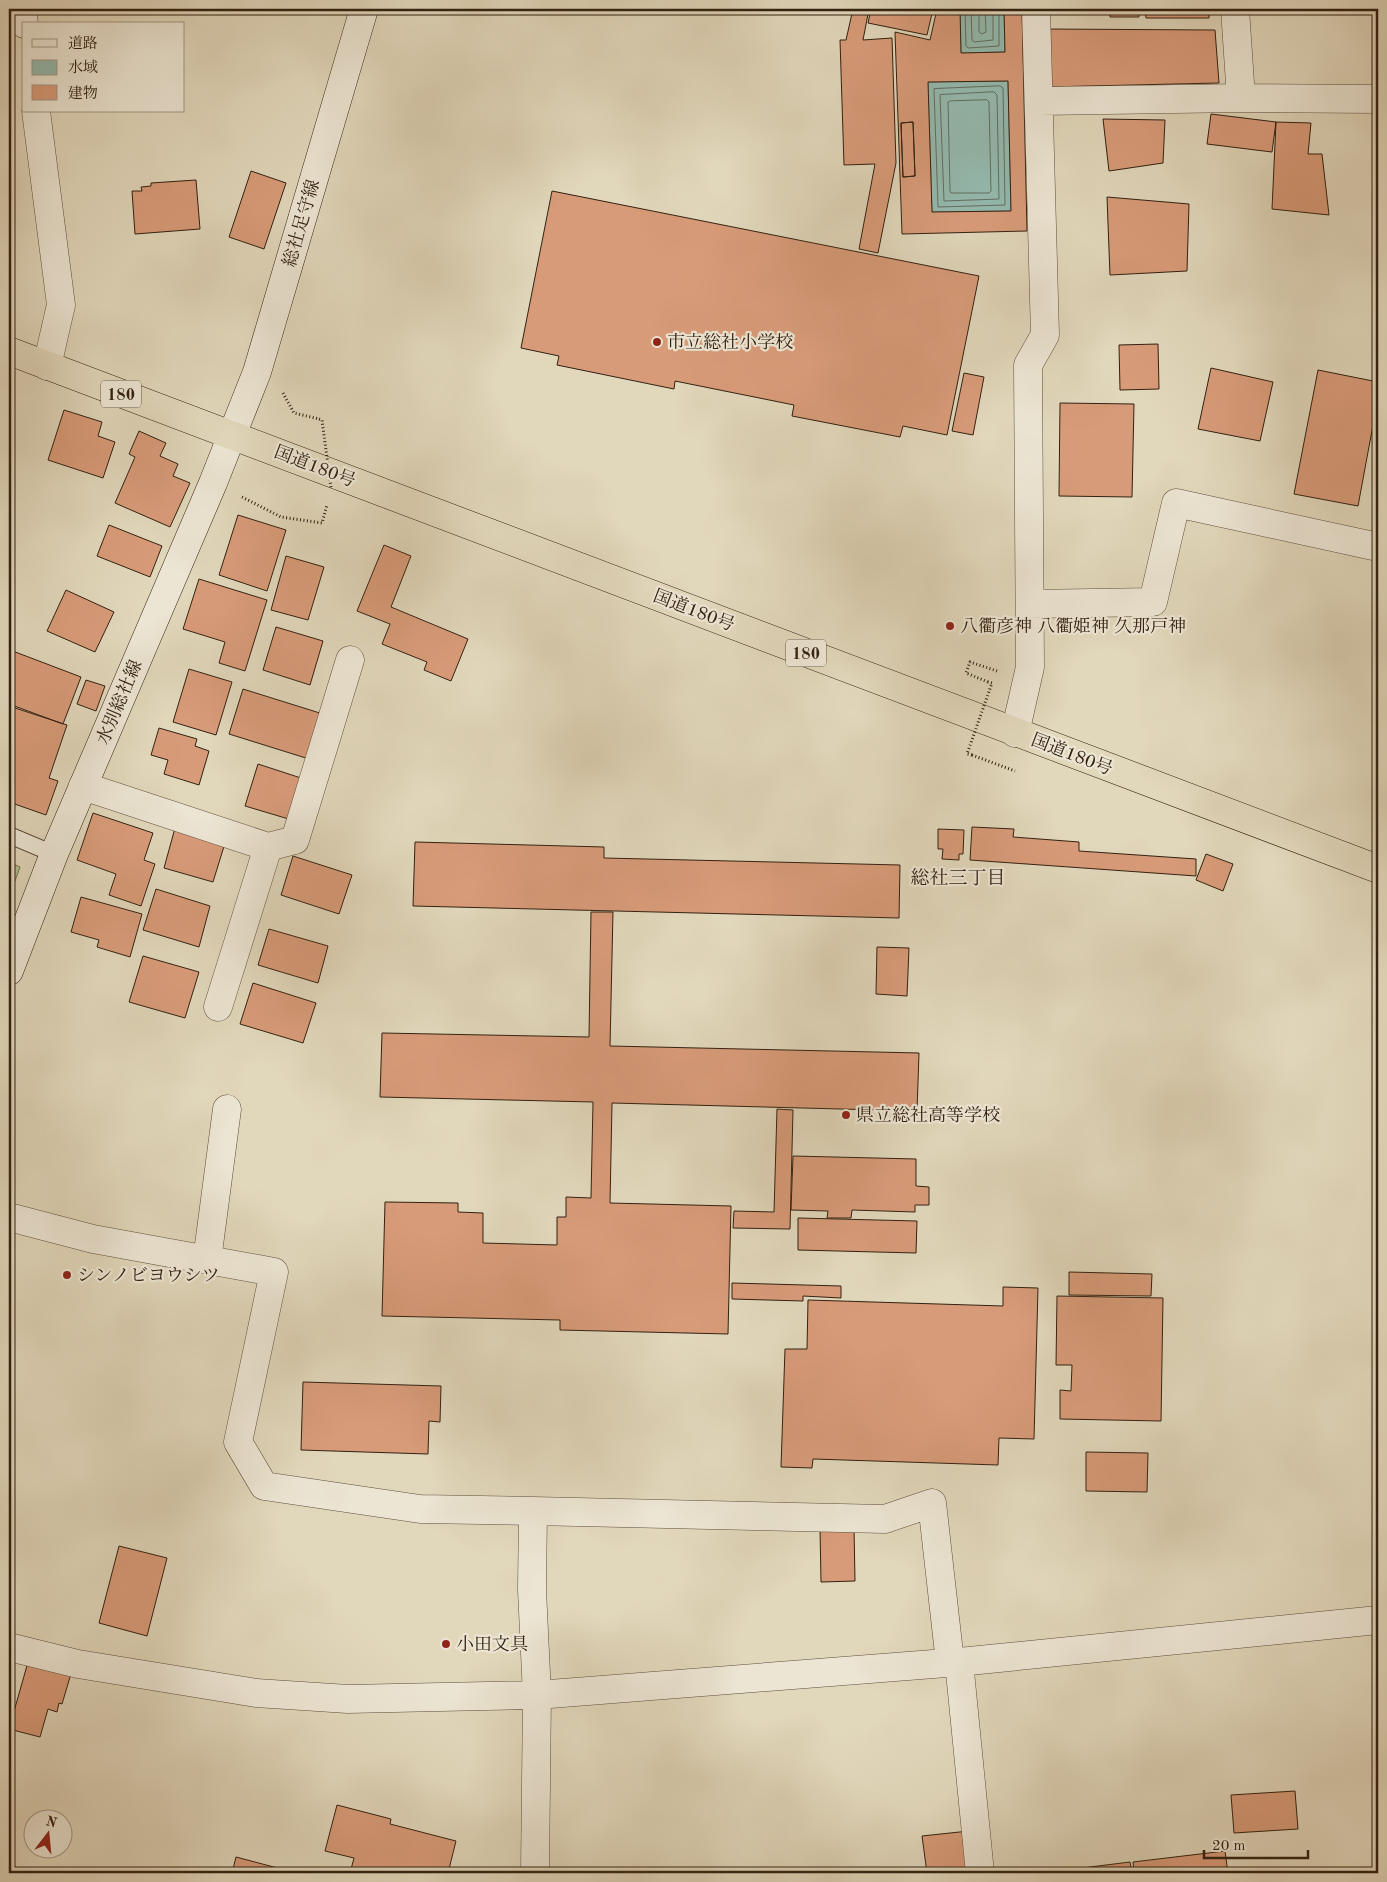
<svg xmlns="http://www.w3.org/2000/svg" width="1387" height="1882" font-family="'Old Standard TT','Noto Serif JP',serif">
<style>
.green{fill:#b4be8f;stroke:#737050}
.water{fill:#94baaf;stroke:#6d7d70}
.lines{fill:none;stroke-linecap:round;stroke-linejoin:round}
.shore{stroke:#636e60;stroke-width:1}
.building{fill:#d89b79;stroke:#322111;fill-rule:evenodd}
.lane-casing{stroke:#5e4e3c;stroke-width:18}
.street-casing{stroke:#5e4e3c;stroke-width:29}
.secondary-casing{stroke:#322111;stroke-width:29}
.highway-casing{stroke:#322111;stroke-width:29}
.path{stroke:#322111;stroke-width:3;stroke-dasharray:1 2.5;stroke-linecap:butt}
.lane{stroke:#ece5d3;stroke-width:16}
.street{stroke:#ece5d3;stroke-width:28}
.secondary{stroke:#ece5d3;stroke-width:28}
.highway{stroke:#e1d7bb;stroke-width:28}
.path-bridge{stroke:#322111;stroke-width:3;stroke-dasharray:1 2.5;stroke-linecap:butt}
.poi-dot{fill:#8f2418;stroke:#ece5d3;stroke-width:2}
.labels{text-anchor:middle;stroke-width:4.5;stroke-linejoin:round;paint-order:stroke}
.shield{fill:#ece5d3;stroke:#6a5c4b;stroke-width:1}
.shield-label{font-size:16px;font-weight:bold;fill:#322111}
.street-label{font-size:18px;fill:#322111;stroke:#ece5d3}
.poi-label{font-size:18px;fill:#322111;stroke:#ece5d3;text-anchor:start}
.neighbourhood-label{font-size:19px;fill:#322111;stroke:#ece5d3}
</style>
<rect width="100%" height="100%" fill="#e1d7bb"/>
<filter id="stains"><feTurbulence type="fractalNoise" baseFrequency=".004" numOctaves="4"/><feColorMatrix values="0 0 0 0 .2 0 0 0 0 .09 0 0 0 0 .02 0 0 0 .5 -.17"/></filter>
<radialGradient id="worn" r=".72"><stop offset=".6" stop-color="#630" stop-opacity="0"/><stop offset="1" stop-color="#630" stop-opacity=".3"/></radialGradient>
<path class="green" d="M9 862 20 867 9 898Z"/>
<path class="water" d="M960 9H1004L1005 52 961 53Z
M1008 81 1011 211 932 212 928 82Z"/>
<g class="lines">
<path class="shore" d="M965 9 966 46 968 48 999 46V9
M971 9 972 40 974 42 993 40V9
M979 9V32L982 34 986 32 985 9
M1000 86 1003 88 1005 205 938 207 934 89Z
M994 92 997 95 999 199 944 201 940 95Z
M987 100 989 102 991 191 989 193H951L950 191 948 102 950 101Z"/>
</g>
<path class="building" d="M853 9H869L863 40 892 38 896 163 878 253 859 249 875 164 844 165 840 40H846Z
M871 9H933L927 35 868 23Z
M937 9H960L961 53 1005 52 1004 9 1022 10 1027 231 902 234 895 32 930 40ZM1008 81 1011 211 932 212 928 82ZM913 122 915 176 903 177 901 123Z
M1078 9H1103V11L1078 12Z
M1110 9H1139V17H1110Z
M1145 9H1209V18H1146Z
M1327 9H1376L1327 14Z
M1046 29 1215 30 1219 83 1046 87Z
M1211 114 1276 122 1272 152 1207 144Z
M1103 119 1165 120 1163 163 1109 171Z
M913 122 915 176 903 177 901 123Z
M1276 122 1311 123 1308 154H1322L1329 215 1272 209Z
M251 171 286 183 264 249 229 237Z
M196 180 200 229 135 234 132 191H142L141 187 151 186V183Z
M552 191 979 276 947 435 903 426 900 437 792 416 794 405 675 381 674 389 557 365 559 356 521 348Z
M1107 197 1189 204 1187 271 1110 275Z
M1158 344 1159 389 1120 390 1119 345Z
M1211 368 1273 382 1260 441 1198 429Z
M1318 370 1378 382V398L1358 506 1294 494Z
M964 373 984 377 973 435 952 431Z
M1060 403 1134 404 1132 497 1059 496Z
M64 410 102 422 98 436 115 442 103 478 48 460Z
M139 431 166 443 160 456 178 464 173 476 190 483 170 527 115 503 135 457 129 454Z
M238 515 286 530 267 591 219 575Z
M109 525 162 546 150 577 97 556Z
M384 545 411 556 391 607 468 639 451 681 424 670 427 662 382 644 390 624 357 611Z
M286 556 324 567 308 620 271 610Z
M199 579 267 600 245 671 219 663 225 642 183 629Z
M66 590 114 612 95 652 47 631Z
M276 627 323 641 310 685 263 670Z
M10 650 81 677 63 724 9 704Z
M189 669 232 682 216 735 173 722Z
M86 680 105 686 96 711 77 704Z
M243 689 323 714 309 759 229 734Z
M9 706 67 725 49 778 58 781 46 815 9 802Z
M159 728 197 739 195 746 209 751 199 785 164 774 168 760 151 755Z
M258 764 304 779 292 820 245 806Z
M93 813 153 833 144 860 155 864 141 906 109 895 116 874 77 860Z
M972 827 1014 829 1013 837 1079 842V851L1196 859V876L970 860Z
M175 828 225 843 213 882 164 868Z
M938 829 964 830 963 854H959V860L942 859 943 849H938Z
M415 842 604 847V858L900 865 899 918 413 906Z
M1206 854 1233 864 1223 891 1196 880Z
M293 856 352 875 339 914 281 895Z
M156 889 210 906 199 947 143 930Z
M81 897 142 914 130 957 97 947 99 940 71 932Z
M591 912H613L610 1046 919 1053 917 1111 612 1103 610 1203 731 1206 728 1334 560 1330V1320L382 1316 385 1202 458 1203V1212L483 1213V1243L557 1245V1217H566V1197L591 1198 593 1102 380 1097 382 1033 589 1037Z
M269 929 328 946 318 983 258 965Z
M877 947 909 948 907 996 876 994Z
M143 956 199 972 185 1018 129 1002Z
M253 983 316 1003 303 1043 240 1024Z
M777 1109 793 1110 790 1229 733 1228 734 1211 774 1212Z
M793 1156 916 1159V1186L929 1187V1205H915V1212L852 1210 851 1218H827L828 1211 791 1210Z
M798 1218 917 1221 916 1253 798 1250Z
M1069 1272 1152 1274 1151 1296 1069 1295Z
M732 1283 841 1286V1298L803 1296V1301L732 1299Z
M1003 1287 1038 1288 1034 1439 999 1438 998 1465 813 1459 812 1468 781 1467 785 1349H807L808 1300 1003 1306Z
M1057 1296 1163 1298 1161 1421 1060 1419V1390L1071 1391 1072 1365H1056Z
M303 1382 441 1386 440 1422 429 1421 428 1454 301 1450Z
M1086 1452 1148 1453 1147 1492 1086 1491Z
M820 1528H854L855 1581 821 1582Z
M119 1546 167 1558 147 1636 99 1623Z
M30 1655 73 1667 62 1704 59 1703 57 1712 48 1709 40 1737 9 1729Z
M1295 1791 1298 1829 1234 1833 1231 1795Z
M337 1805 391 1819 390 1824 456 1841 449 1869 445 1868 443 1873H350L354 1858 325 1851Z
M969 1831 974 1873H927L922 1836Z
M1225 1851 1228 1873H1134L1133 1862Z
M236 1857 285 1870 284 1873H232Z
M1130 1862 1132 1873H1042Z"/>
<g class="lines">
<defs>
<path id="lane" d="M9 835 54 854"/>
<path id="street" d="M22 9 24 24
M1235 9 1241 98
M1039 101 1241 98 1378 99
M36 111 61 305 47 366
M1030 604 1153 602 1176 503 1378 547
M1015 733 1030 667 1028 365 1045 335 1036 9
M83 786 268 847 218 1007
M268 847 295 840 350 660
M9 1217 93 1239 274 1272 238 1442 264 1486 420 1509 533 1511 532 1590 537 1695 535 1873
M207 1260 227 1109
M533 1511 885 1519 932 1503 950 1662
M9 1647 78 1664 256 1693 348 1699 537 1695 959 1662 1378 1620
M959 1662 980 1873"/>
<path id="secondary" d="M9 971 54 854 213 483 257 372 364 9"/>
<path id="highway" d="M9 351 1378 869"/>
</defs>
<use href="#lane" class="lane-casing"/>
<use href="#street" class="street-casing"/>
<use href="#secondary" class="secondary-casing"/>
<use href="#highway" class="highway-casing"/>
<path class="path" d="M283 393 294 413 319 419
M242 497 281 517 322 523 327 505
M988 682 966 673 970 662 997 671
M972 755 1015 771"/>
<use href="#lane" class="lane"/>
<use href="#street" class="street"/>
<use href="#secondary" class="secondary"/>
<use href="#highway" class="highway"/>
<path class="path-bridge" d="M319 419 322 420 331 488
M972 755 967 754 992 683 988 682"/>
</g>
<g class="poi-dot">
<circle cx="657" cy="342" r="5"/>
<circle cx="950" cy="626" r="5"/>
<circle cx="846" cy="1115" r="5"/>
<circle cx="67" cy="1275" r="5"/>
<circle cx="446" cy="1644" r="5"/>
</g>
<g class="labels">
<g class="shield">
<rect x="101" y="380.5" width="40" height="27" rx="4"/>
<rect x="786" y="639.5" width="40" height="27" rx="4"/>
</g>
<g class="shield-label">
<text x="121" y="400">180</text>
<text x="806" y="659">180</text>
</g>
<g class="street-label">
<text transform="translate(301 223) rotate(-74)" y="6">総社足守線</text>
<text transform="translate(315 466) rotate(21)" y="6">国道180号</text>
<text transform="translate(694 610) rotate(21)" y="6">国道180号</text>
<text transform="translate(119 702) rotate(-67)" y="6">水別総社線</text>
<text transform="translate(1072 754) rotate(21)" y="6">国道180号</text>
</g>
<g class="poi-label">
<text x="667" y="348">市立総社小学校</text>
<text x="960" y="632">八衢彦神 八衢姫神 久那戸神</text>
<text x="856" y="1121">県立総社高等学校</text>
<text x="77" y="1281">シンノビヨウシツ</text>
<text x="456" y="1650">小田文具</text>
</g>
<g class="neighbourhood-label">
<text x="958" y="884">総社三丁目</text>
</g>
</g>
<rect width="1387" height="1882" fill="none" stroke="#e1d7bb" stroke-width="30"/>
<rect x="10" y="10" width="1367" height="1862" fill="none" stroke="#322111" stroke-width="2.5"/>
<rect x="15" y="15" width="1357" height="1852" fill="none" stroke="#322111"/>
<rect x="22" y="22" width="162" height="90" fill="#ece5d3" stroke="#a29785"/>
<rect x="32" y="39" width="25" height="8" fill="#ece5d3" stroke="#a29785"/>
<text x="68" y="48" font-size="15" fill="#322111">道路</text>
<rect x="32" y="60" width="25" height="15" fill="#94baaf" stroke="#a29785"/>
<text x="68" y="72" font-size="15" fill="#322111">水域</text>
<rect x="32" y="85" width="25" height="15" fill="#d89b79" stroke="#a29785"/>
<text x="68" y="98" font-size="15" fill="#322111">建物</text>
<g transform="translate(48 1834) rotate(16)"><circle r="24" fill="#ece5d3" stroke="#a29785"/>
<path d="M0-4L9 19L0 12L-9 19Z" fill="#8f2418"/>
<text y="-8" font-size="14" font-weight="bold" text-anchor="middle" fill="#322111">N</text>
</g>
<path d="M1204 1850v8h104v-8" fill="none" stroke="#322111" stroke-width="2.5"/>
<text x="1212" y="1850" font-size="15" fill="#322111" stroke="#ece5d3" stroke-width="4" paint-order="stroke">20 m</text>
<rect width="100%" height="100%" filter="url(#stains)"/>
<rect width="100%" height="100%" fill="url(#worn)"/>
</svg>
